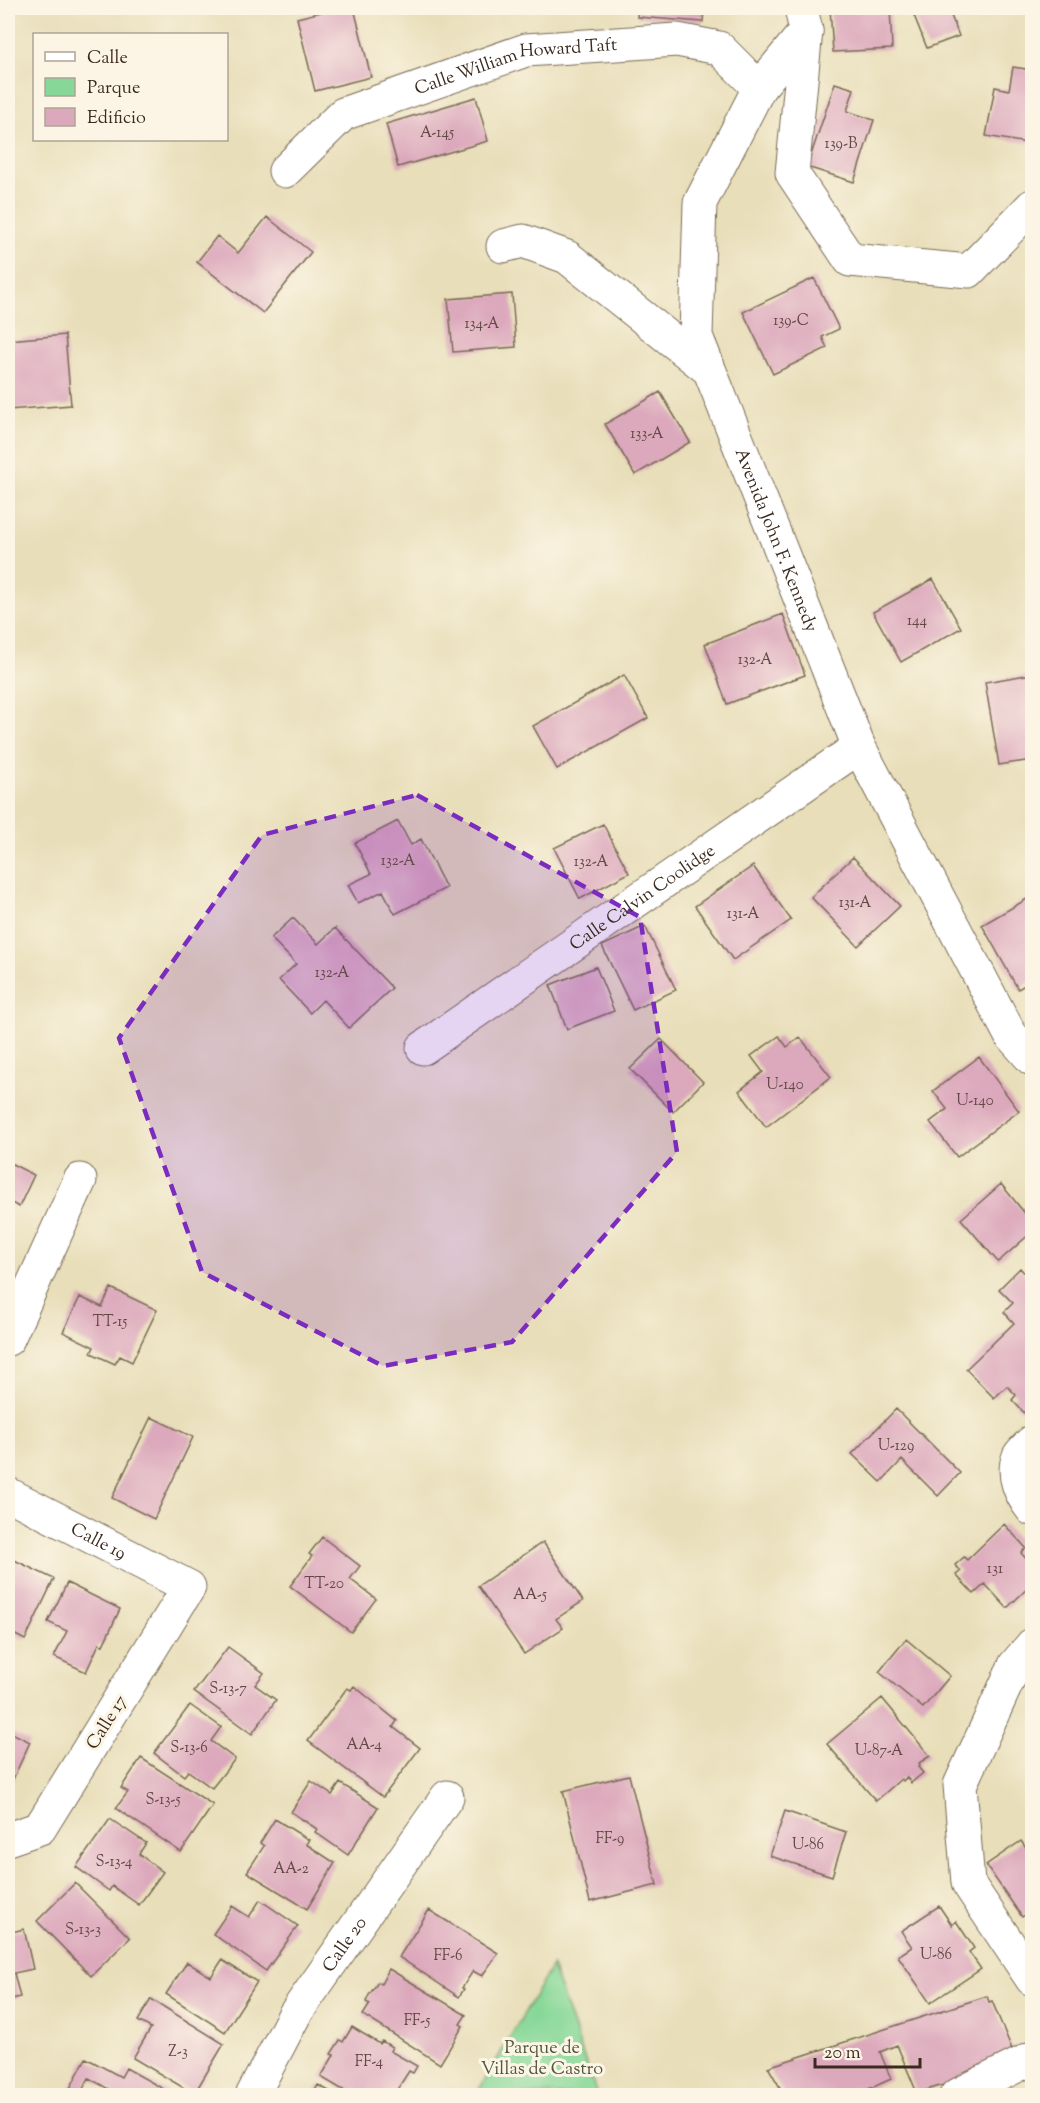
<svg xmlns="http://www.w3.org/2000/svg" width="1040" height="2103" font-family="'Sorts Mill Goudy',serif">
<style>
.green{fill:#87d898;stroke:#61815b;stroke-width:1.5}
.building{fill:#dca8bc}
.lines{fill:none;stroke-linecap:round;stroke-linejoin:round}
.street-casing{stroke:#786954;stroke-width:35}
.street{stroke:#fff;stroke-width:33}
.marked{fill:#7b2cbf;fill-opacity:0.2;stroke:#7b2cbf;stroke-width:4.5;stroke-dasharray:12 8;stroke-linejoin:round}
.labels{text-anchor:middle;stroke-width:6;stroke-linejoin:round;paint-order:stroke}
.number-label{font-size:15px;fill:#634a46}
.street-label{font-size:18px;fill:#3b2a1e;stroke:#fcf5e5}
.park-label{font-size:18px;fill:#4e563c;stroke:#fcf5e5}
</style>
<rect width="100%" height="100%" fill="#fcf5e5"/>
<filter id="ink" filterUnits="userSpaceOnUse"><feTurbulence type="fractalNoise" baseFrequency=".0167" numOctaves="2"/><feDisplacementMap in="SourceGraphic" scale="12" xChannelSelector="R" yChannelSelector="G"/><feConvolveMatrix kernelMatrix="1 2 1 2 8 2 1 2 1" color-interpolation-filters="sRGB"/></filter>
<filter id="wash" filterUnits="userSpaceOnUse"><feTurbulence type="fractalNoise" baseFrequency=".008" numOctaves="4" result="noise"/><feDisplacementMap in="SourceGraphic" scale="24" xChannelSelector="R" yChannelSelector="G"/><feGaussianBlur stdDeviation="1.35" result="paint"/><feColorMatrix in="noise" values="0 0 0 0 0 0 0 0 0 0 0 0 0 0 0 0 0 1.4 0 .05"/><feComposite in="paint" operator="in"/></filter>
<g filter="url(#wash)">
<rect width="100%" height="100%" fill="#e8deb9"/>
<path class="green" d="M552 1966 597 2095H476Z"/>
<g id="blocks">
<path class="building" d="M337 8H354L371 77 315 91 297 18Z
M638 8H704L703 22 637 17Z
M830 8H890L892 49 833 52Z
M911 8H948L959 36 927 48Z
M1013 67 1032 70V144L986 136 995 87 1009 90Z
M835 83 854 89 847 111 874 120 854 182 807 167Z
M476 97 488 141 398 167 386 124Z
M267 217 311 252 263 313 197 262 217 236 238 253Z
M814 278 839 329 822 337 827 348 773 374 743 312Z
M512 294 516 347 453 352 448 299Z
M65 335 71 405 8 410V340Z
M660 392 690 442 635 475 605 424Z
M933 579 961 628 901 662 873 612Z
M783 614 805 675 727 704 705 644Z
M1032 674V760L999 765 985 682Z
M624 675 648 718 557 769 533 726Z
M398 821 411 845 421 839 446 888 395 914 383 891 358 903 348 885 371 874 355 843Z
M603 824 629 873 580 899 554 848Z
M853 857 900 906 858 946 811 897Z
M753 866 791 920 733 960 695 906Z
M1032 896V981L1018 989 982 925Z
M293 918 318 944 335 928 392 988 349 1028 323 1000 310 1013 279 980 296 964 271 938Z
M645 926 676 990 633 1010 602 946Z
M596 967 614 1011 567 1029 550 985Z
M779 1036 787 1047 800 1037 831 1077 766 1127 739 1091 763 1072 751 1056Z
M661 1039 703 1082 673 1112 630 1069Z
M979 1057 1019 1111 957 1157 930 1122 947 1109 933 1091Z
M8 1162 34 1175 19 1207 8 1201Z
M1001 1184 1032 1222V1232L998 1262 961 1219Z
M1020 1268 1032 1281V1417L1030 1419 1012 1400 1016 1395 1007 1386 994 1398 966 1369 1014 1323 1004 1312 1013 1303 999 1289Z
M111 1288 157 1310 132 1362 120 1356 115 1364 91 1353 94 1347 63 1332 80 1297 102 1307Z
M896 1409 960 1473 938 1496 902 1460 881 1482 852 1454Z
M151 1417 193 1437 154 1519 112 1498Z
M1004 1524 1026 1548 1021 1553 1032 1565V1584L1007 1608 985 1584 974 1594 956 1575 961 1571 955 1565 964 1557 967 1560Z
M322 1537 360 1566 350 1579 376 1599 351 1632 290 1586 312 1556 309 1554Z
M543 1542 583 1601 556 1619 563 1628 524 1654 478 1586Z
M8 1557 54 1579 25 1640 8 1631Z
M67 1583 120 1609 103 1645 99 1644 86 1672 54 1657 67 1631 48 1622Z
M906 1639 950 1676 923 1708 879 1672Z
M228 1647 264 1673 255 1685 276 1700 252 1734 194 1692Z
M354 1686 397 1721 393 1727 420 1748 383 1797 308 1741 347 1688 351 1690Z
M882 1698 930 1756 919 1763 920 1765 918 1767 923 1773 911 1783 907 1777 903 1781 901 1779 876 1801 827 1744Z
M190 1705 221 1727 211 1741 235 1759 212 1788 188 1771 184 1776 154 1753Z
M8 1731 30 1742 8 1790Z
M141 1758 213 1805 181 1852 116 1808 128 1792 121 1788Z
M629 1775 657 1885 590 1902 563 1791Z
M311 1781 332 1795 340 1783 378 1807 348 1855 315 1832 317 1829 291 1812Z
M785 1811 846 1832 832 1876 770 1856Z
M110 1819 146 1843 139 1854 163 1872 139 1905 112 1886 109 1891 76 1867Z
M275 1819 309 1840 306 1844 335 1863 307 1909 247 1872 264 1846 260 1843Z
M1021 1841 1032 1857V1910L1022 1917 986 1865Z
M75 1883 130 1938 91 1976 37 1921Z
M260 1900 298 1926 266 1971 213 1934 232 1906 249 1917Z
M939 1906 952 1925 956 1921 974 1948 969 1952 981 1969 930 2003 898 1956 912 1947 901 1931Z
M429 1910 498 1953 482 1976 473 1971 462 1988 464 1989 459 1997 399 1957Z
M24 1929 33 1969 14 1973 20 1997 8 2000V1933Z
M222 1960 257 1982 225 2032 166 1994 187 1962 211 1977Z
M389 1969 466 2015 460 2024 463 2026 440 2064 363 2015 370 2004 366 2002 369 1995 378 1982 381 1984Z
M987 1996 989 2002 992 2001 1014 2054 953 2082 917 2093 897 2045 880 2052 891 2079 853 2096H785L768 2067Z
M151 1999 224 2044 194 2094 133 2058 151 2028 138 2021Z
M352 2027 380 2044 382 2041 392 2047 390 2051 417 2066 413 2073 409 2071 393 2096H353L321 2077 334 2055 331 2054 340 2040 343 2042Z
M86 2058 121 2077 126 2068 176 2096H113L114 2092 89 2078 79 2096H66Z
M318 2085 338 2096H312Z"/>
</g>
</g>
<g filter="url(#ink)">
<use href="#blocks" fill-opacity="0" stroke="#786954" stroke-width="1.5"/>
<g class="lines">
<defs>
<g id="street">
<path id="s1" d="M801 8 806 31 759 88 700 203 696 336 859 747 1010 1034 1032 1059"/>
<path d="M806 31 792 173 850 260 969 271 1032 206"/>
<path id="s2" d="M285 171 343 114 526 50 677 40 719 48 759 88"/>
<path d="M503 246 523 241 567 257 708 369"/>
<path id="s3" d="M423 1048 859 747"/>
<path d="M8 1339 80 1180"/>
<path d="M1032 1442C1028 1446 1022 1451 1019 1456 1011 1475 1021 1495 1032 1509"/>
<path id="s4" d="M8 1494 189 1587 40 1828 8 1839"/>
<path d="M1032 1645 1015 1665 960 1785 968 1883 1032 1979"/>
<path id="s5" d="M252 2096 295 2014 447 1797"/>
<path d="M956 2096 1032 2058"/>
</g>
</defs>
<use href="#street" class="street-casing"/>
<use href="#street" class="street"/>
</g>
</g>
<path class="marked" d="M417 795 640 917 677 1152 512 1342 383 1366 202 1272 119 1038 262 835Z"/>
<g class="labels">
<g class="number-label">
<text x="437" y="137">A-145</text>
<text x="841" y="148">139-B</text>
<text x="791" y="325">139-C</text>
<text x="482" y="328">134-A</text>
<text x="647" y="438">133-A</text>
<text x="917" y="625">144</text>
<text x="755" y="664">132-A</text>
<text x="398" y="865">132-A</text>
<text x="591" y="866">132-A</text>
<text x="855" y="907">131-A</text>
<text x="743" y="918">131-A</text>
<text x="332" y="977">132-A</text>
<text x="785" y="1089">U-140</text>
<text x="975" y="1105">U-140</text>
<text x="110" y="1326">TT-15</text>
<text x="896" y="1450">U-129</text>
<text x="995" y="1573">131</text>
<text x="324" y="1588">TT-20</text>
<text x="530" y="1599">AA-5</text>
<text x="228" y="1693">S-13-7</text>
<text x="364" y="1749">AA-4</text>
<text x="189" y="1752">S-13-6</text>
<text x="879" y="1755">U-87-A</text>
<text x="163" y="1804">S-13-5</text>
<text x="610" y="1843">FF-9</text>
<text x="808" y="1849">U-86</text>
<text x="114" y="1866">S-13-4</text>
<text x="291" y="1873">AA-2</text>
<text x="83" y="1934">S-13-3</text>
<text x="936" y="1959">U-86</text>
<text x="448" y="1960">FF-6</text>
<text x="417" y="2025">FF-5</text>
<text x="178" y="2056">Z-3</text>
<text x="369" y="2066">FF-4</text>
</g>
<g class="street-label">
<text dy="6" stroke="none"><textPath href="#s2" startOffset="262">Calle William Howard Taft</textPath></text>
<text dy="6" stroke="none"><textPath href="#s1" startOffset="579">Avenida John F. Kennedy</textPath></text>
<text dy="6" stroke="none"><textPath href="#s3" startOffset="266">Calle Calvin Coolidge</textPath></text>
<text dy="6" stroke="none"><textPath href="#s4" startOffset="102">Calle 19</textPath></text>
<text transform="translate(106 1722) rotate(-58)" y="6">Calle 17</text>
<text dy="6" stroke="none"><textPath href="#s5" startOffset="178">Calle 20</textPath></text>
</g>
<g class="park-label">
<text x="542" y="2053">Parque de<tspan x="542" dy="21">Villas de Castro</tspan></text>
</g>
</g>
<rect width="1040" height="2103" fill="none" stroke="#fcf5e5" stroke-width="30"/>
<rect x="33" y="33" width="195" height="108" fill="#fcf5e5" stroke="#afa495" stroke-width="1.5"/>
<rect x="45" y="52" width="30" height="9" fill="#ffffff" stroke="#afa495" stroke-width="1.5"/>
<text x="87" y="63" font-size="18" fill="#3b2a1e">Calle</text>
<rect x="45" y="78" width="30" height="18" fill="#87d898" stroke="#afa495" stroke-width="1.5"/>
<text x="87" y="93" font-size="18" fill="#3b2a1e">Parque</text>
<rect x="45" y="108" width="30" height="18" fill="#dca8bc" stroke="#afa495" stroke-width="1.5"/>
<text x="87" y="123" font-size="18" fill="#3b2a1e">Edificio</text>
<path d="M815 2058v9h105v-9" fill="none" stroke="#3b2a1e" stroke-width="3"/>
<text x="824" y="2058" font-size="18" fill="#3b2a1e" stroke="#fcf5e5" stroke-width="4.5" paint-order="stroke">20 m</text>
</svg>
